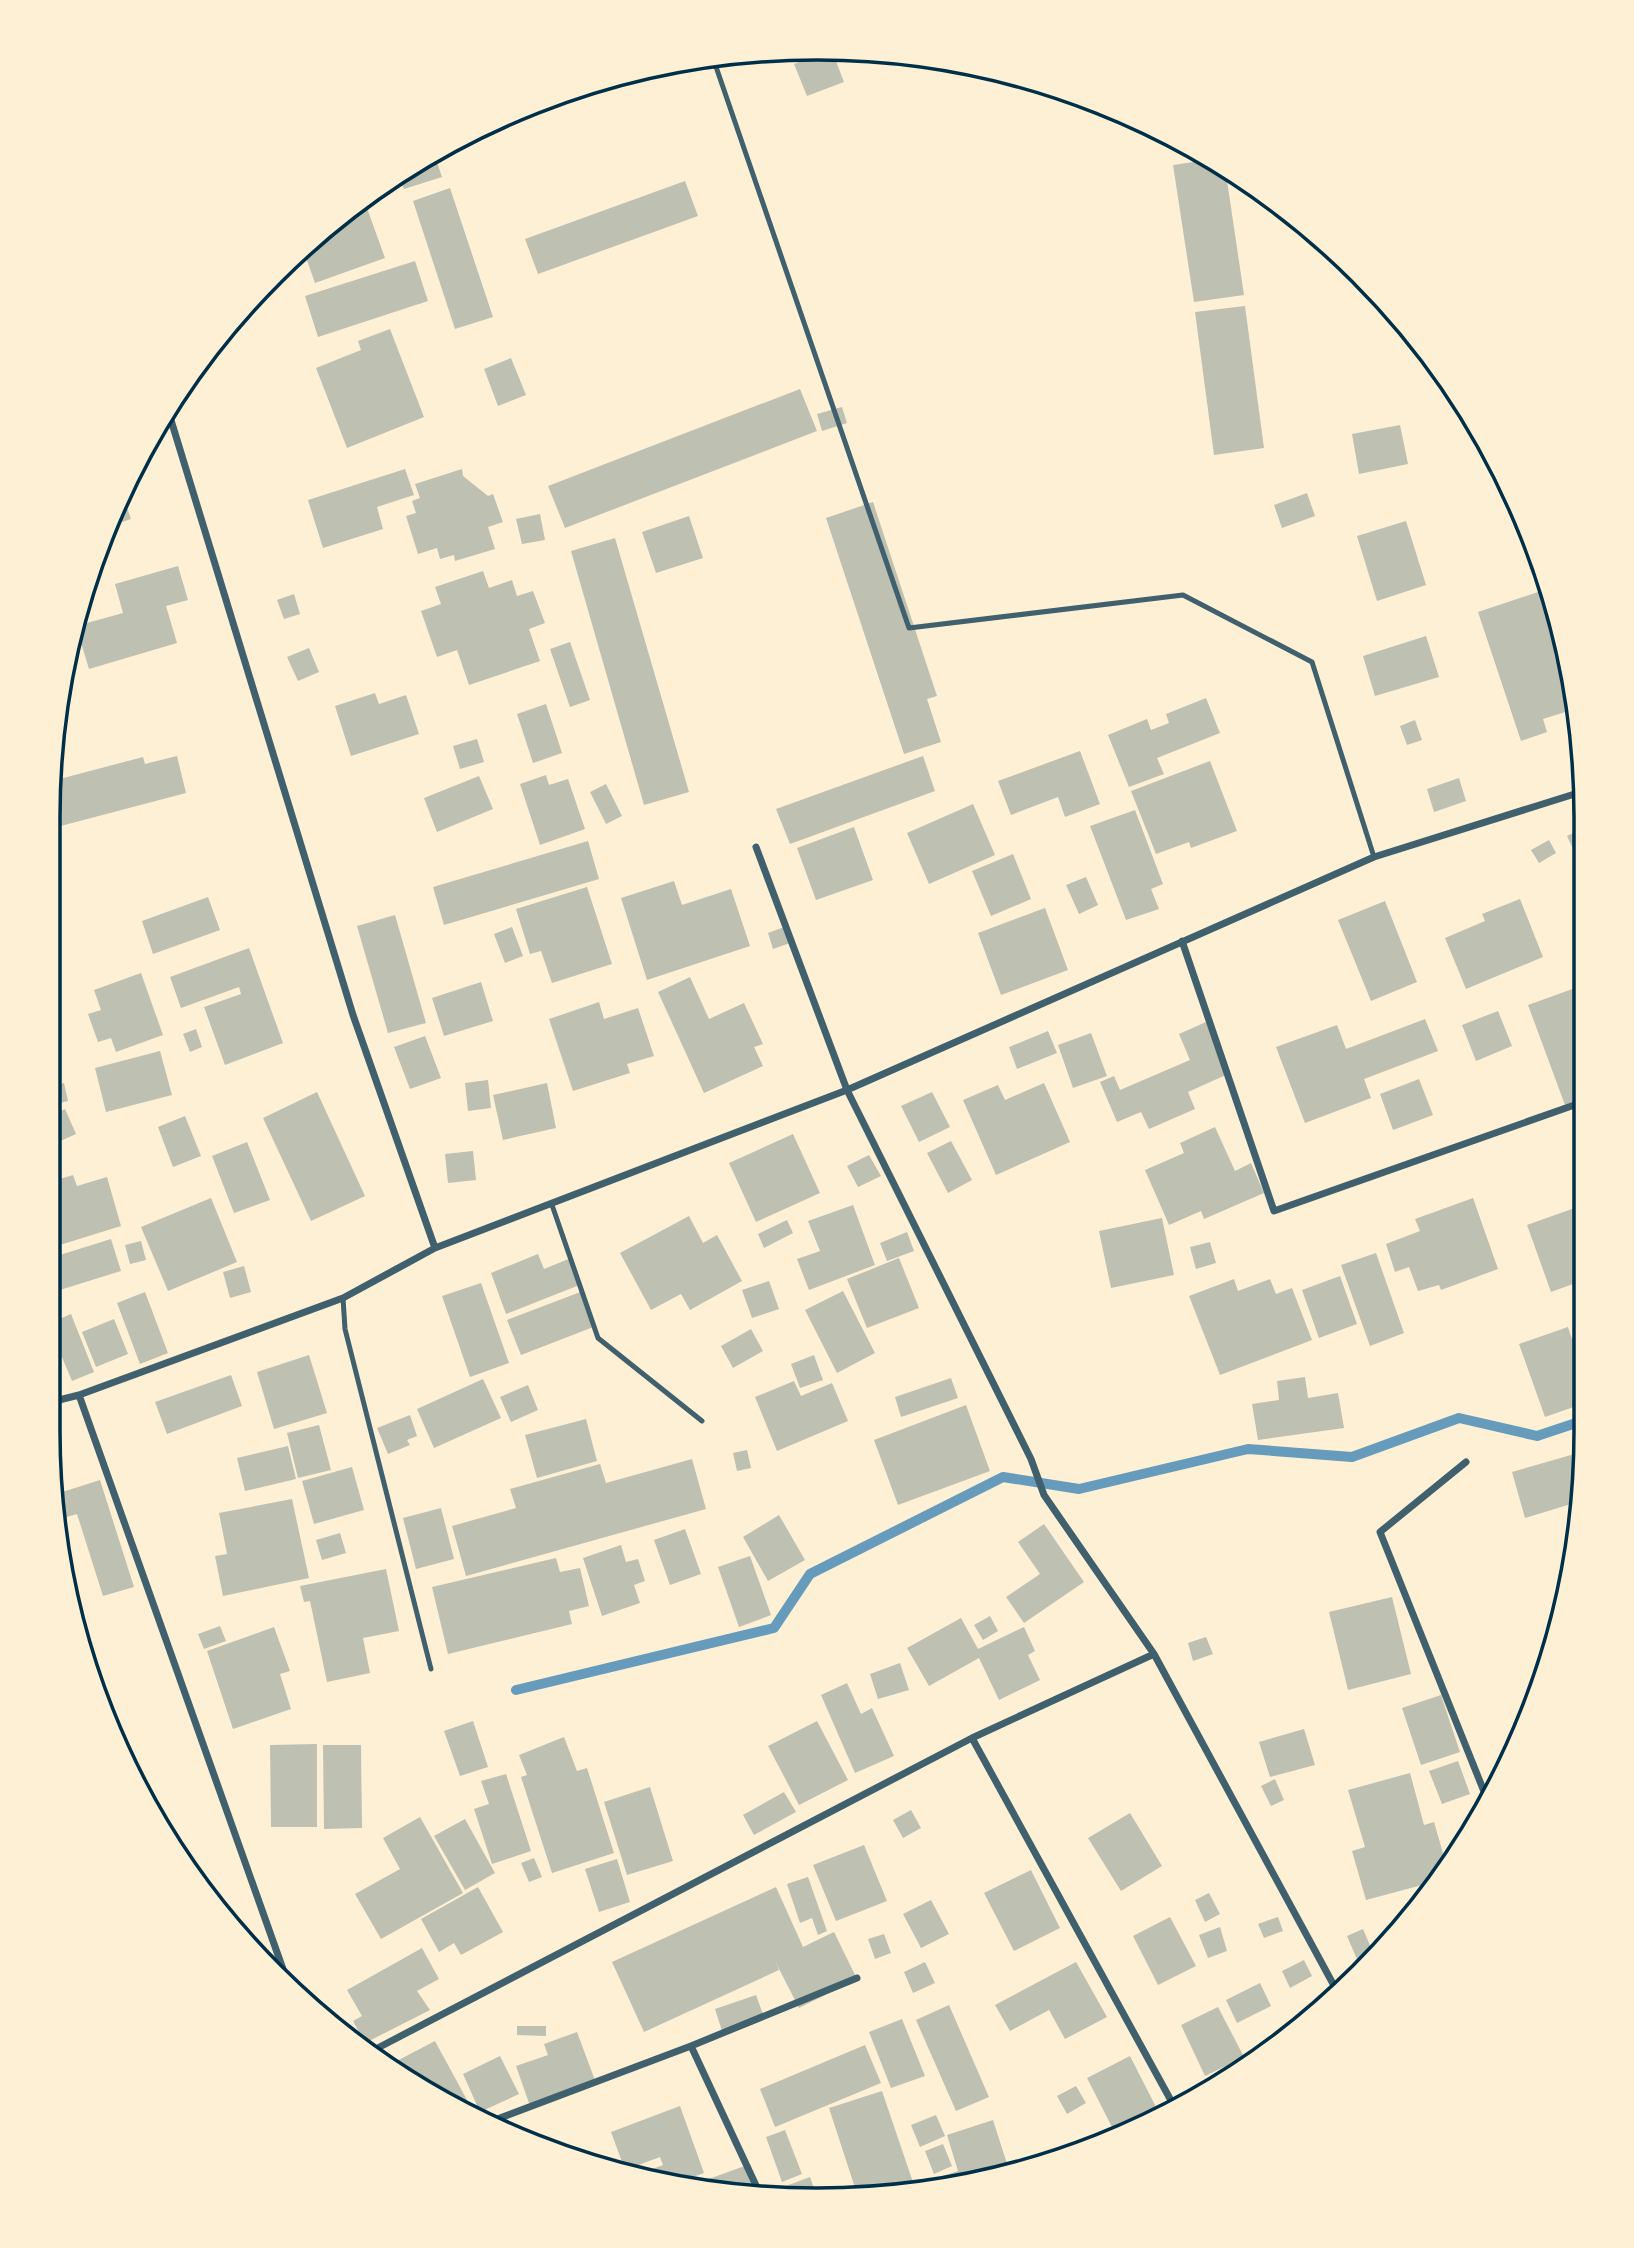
<svg xmlns="http://www.w3.org/2000/svg" width="1634" height="2248" font-family="'IBM Plex Sans',sans-serif">
<style>
.lines{fill:none;stroke-linecap:round;stroke-linejoin:round}
.stream{stroke:#669bbc;stroke-width:10}
.building{fill:#bec0b2}
.service{stroke:#3f606c;stroke-width:5}
.minor{stroke:#3f606c;stroke-width:7}
.rim{fill:none;stroke:#003049;stroke-width:3.5}
</style>
<rect width="100%" height="100%" fill="#fdf0d5"/>
<g class="lines">
<path class="stream" d="M516 1690 774 1628 810 1574 1003 1477 1079 1489 1248 1449 1352 1457 1459 1418 1537 1436 1585 1420"/>
</g>
<path class="building" d="M829 51H832L844 82 807 96 794 64Z
M434 153 442 177 404 189 399 175Z
M1214 159 1225 167 1244 295 1194 302 1173 165Z
M685 181 698 216 538 274 525 239Z
M450 188 493 317 455 329 413 201Z
M363 197 385 258 315 283 303 249 348 207Z
M415 261 428 301 318 337 305 296Z
M1245 306 1264 448 1214 455 1195 312Z
M390 329 424 417 347 448 316 368 361 350 358 341Z
M511 358 526 395 498 406 484 369Z
M800 389 817 431 565 528 548 486Z
M842 407 847 423 822 431 817 414Z
M1400 425 1408 464 1359 474 1352 434Z
M405 469 414 495 377 507 383 529 323 548 308 500Z
M462 469 463 476 488 496 493 494 503 522 488 527 495 549 455 561 454 555 440 559 437 548 418 554 406 516 416 513 412 501 420 498 415 484Z
M122 493 131 519 104 528 106 522Z
M1307 493 1315 516 1282 528 1274 505Z
M873 502 937 696 927 699 941 742 904 754 826 518Z
M540 514 545 540 522 544 516 519Z
M689 516 703 558 656 573 642 532Z
M1406 521 1426 585 1377 601 1357 536Z
M615 538 689 792 644 805 571 551Z
M178 566 188 600 166 606 177 643 89 669 76 626 123 613 115 584Z
M483 571 489 588 512 580 517 596 533 591 545 623 529 629 540 661 469 685 457 650 437 657 421 611 441 604 435 587Z
M1544 590 1578 708 1543 719 1547 732 1521 741 1478 612Z
M294 594 300 614 284 619 277 600Z
M1426 636 1439 677 1375 696 1363 656Z
M570 642 590 700 570 707 550 649Z
M309 648 319 672 298 681 287 657Z
M375 693 379 704 406 695 419 734 351 756 335 706Z
M1206 698 1220 733 1157 758 1164 774 1129 787 1108 735 1147 719 1151 730 1169 723 1166 714Z
M546 704 562 753 533 763 517 714Z
M1415 720 1422 740 1407 745 1400 726Z
M477 739 484 762 460 769 453 746Z
M1080 751 1100 804 1065 817 1058 797 1011 815 998 781Z
M177 756 186 793 53 828 48 811 52 781 143 757 145 764Z
M923 756 935 791 790 844 776 809Z
M1210 761 1237 831 1191 848 1189 842 1156 854 1131 791Z
M546 775 549 785 568 779 585 829 540 845 520 784Z
M479 776 493 809 437 832 424 798Z
M1459 778 1466 801 1434 812 1427 789Z
M606 784 622 816 606 824 590 792Z
M973 804 995 855 929 884 907 833Z
M1135 810 1163 884 1151 889 1159 909 1126 920 1090 826Z
M854 827 873 880 816 900 797 848Z
M1581 829V858L1578 859 1567 836Z
M1549 840 1556 853 1539 863 1531 850Z
M588 841 599 879 444 925 433 887Z
M1013 854 1031 899 991 916 972 871Z
M1086 877 1098 905 1079 914 1066 885Z
M674 881 682 905 731 889 750 946 647 980 621 898Z
M587 887 612 964 552 983 541 951 530 954 516 909Z
M208 897 220 930 153 954 142 921Z
M1520 899 1543 957 1466 989 1445 938 1485 921 1482 914Z
M1385 901 1417 982 1371 1001 1338 920Z
M1045 908 1068 970 1001 995 978 933Z
M395 915 426 1023 388 1033 357 926Z
M512 927 523 956 505 963 494 934Z
M784 927 790 943 773 949 768 933Z
M249 948 283 1043 225 1065 204 1007 241 994 239 987 181 1008 170 977Z
M141 973 163 1035 116 1052 111 1038 98 1042 88 1014 101 1010 94 990Z
M690 977 709 1019 744 1003 763 1044 754 1047 763 1066 704 1093 658 992Z
M481 982 493 1021 444 1036 432 998Z
M1578 987 1582 997 1583 1098 1565 1105 1528 1005Z
M599 1002 604 1019 638 1008 654 1056 627 1064 630 1073 573 1091 549 1019Z
M1498 1011 1512 1046 1476 1061 1462 1025Z
M1425 1019 1438 1051 1364 1079 1371 1098 1305 1123 1276 1047 1337 1025 1346 1049Z
M1206 1022 1228 1074 1188 1092 1195 1109 1149 1129 1141 1112 1117 1122 1100 1082 1114 1076 1120 1090 1190 1060 1179 1034Z
M196 1029 202 1047 190 1052 183 1034Z
M1048 1031 1057 1053 1017 1069 1009 1047Z
M1091 1033 1107 1076 1073 1088 1058 1045Z
M425 1036 441 1078 410 1089 394 1047Z
M160 1051 172 1095 106 1112 95 1068Z
M1419 1079 1433 1115 1393 1130 1380 1094Z
M488 1080 491 1108 468 1111 465 1083Z
M64 1083 68 1101 47 1106V1087Z
M547 1083 556 1128 503 1140 493 1095Z
M1044 1083 1070 1142 996 1175 963 1100 998 1085 1005 1100Z
M317 1092 365 1196 311 1221 263 1118Z
M932 1092 950 1127 919 1142 901 1106Z
M65 1109 76 1134 47 1147V1117Z
M185 1116 201 1156 173 1167 158 1127Z
M1215 1127 1235 1171 1251 1163 1264 1193 1204 1219 1201 1211 1169 1225 1145 1170 1184 1153 1180 1143Z
M793 1134 820 1193 756 1222 729 1163Z
M951 1141 972 1180 948 1193 927 1153Z
M247 1142 270 1200 234 1213 212 1156Z
M473 1151 476 1180 448 1183 445 1154Z
M869 1155 881 1176 858 1187 847 1166Z
M73 1175 77 1186 107 1177 121 1226 47 1249V1183Z
M211 1198 237 1262 168 1291 141 1227Z
M1473 1198 1498 1269 1441 1290 1439 1285 1418 1291 1409 1267 1395 1272 1386 1244 1420 1231 1415 1219Z
M853 1205 875 1265 809 1290 797 1259 820 1251 808 1221Z
M1583 1205 1584 1280 1551 1292 1527 1225Z
M689 1216 703 1243 717 1235 742 1281 690 1310 681 1294 651 1310 620 1253Z
M1162 1218 1174 1275 1111 1288 1099 1231Z
M787 1220 793 1233 764 1248 758 1234Z
M907 1232 914 1251 887 1261 880 1243Z
M111 1239 121 1271 47 1294V1259Z
M141 1241 146 1260 130 1264 125 1245Z
M1210 1242 1216 1263 1196 1269 1190 1247Z
M1376 1253 1404 1333 1370 1346 1341 1265Z
M538 1254 544 1269 571 1258 582 1284 506 1314 491 1273Z
M899 1258 919 1308 867 1328 847 1279Z
M244 1266 251 1292 230 1298 223 1272Z
M1340 1276 1357 1324 1319 1338 1302 1290Z
M1234 1279 1238 1291 1270 1279 1276 1294 1292 1288 1312 1340 1220 1375 1189 1296Z
M769 1281 779 1309 752 1318 742 1290Z
M481 1283 509 1363 470 1377 442 1296Z
M583 1291 596 1326 521 1355 507 1320Z
M843 1291 875 1353 837 1373 805 1310Z
M145 1292 168 1353 140 1364 117 1303Z
M71 1314 94 1372 72 1381 48 1324Z
M114 1319 128 1354 96 1367 82 1332Z
M1568 1327 1572 1339 1584 1335 1585 1403 1545 1417 1519 1344Z
M751 1329 763 1351 733 1368 721 1346Z
M309 1355 327 1413 274 1429 257 1372Z
M814 1355 823 1380 800 1388 791 1364Z
M231 1375 242 1406 167 1434 155 1402Z
M1305 1377 1308 1398 1338 1393 1344 1428 1258 1440 1252 1404 1279 1400 1277 1381Z
M951 1378 958 1398 901 1417 895 1397Z
M483 1379 501 1418 434 1448 417 1409Z
M794 1381 801 1396 832 1383 848 1421 777 1451 755 1397Z
M528 1385 538 1410 511 1422 500 1397Z
M966 1405 990 1471 898 1505 874 1440Z
M410 1415 417 1436 407 1440 410 1445 388 1454 377 1428Z
M586 1419 597 1461 537 1478 525 1435Z
M319 1425 331 1470 298 1478 287 1433Z
M288 1446 296 1479 245 1491 237 1458Z
M747 1450 751 1468 737 1471 733 1453Z
M1585 1451 1581 1501 1525 1518 1512 1472Z
M692 1459 706 1509 466 1576 452 1526 516 1508 510 1489 600 1464 606 1483Z
M352 1467 364 1510 314 1524 302 1481Z
M100 1480 134 1587 103 1596 77 1514 63 1518 56 1494Z
M292 1499 309 1578 223 1596 215 1556 227 1554 219 1513Z
M441 1508 454 1559 416 1569 403 1518Z
M779 1515 805 1560 768 1581 743 1537Z
M1044 1524 1084 1582 1024 1623 1006 1597 1040 1574 1018 1542Z
M685 1529 701 1574 670 1585 654 1540Z
M340 1533 346 1553 322 1560 316 1540Z
M621 1545 626 1562 638 1559 645 1581 634 1585 640 1603 602 1616 583 1558Z
M750 1556 771 1615 739 1627 718 1567Z
M556 1558 560 1572 580 1568 589 1606 569 1611 572 1624 448 1654 432 1587Z
M386 1569 399 1631 363 1638 370 1673 327 1682 310 1601 304 1602 300 1586Z
M1392 1597 1411 1674 1348 1690 1329 1612Z
M990 1616 998 1631 983 1640 974 1625Z
M961 1618 978 1649 1024 1627 1035 1651 1028 1655 1040 1680 999 1700 979 1658 929 1686 907 1648Z
M220 1626 226 1641 204 1649 198 1634Z
M274 1627 290 1671 280 1674 291 1709 233 1729 207 1651Z
M1206 1637 1213 1654 1193 1661 1188 1643Z
M900 1663 909 1690 878 1699 870 1674Z
M97 1676 105 1701 98 1703 90 1678Z
M847 1683 861 1714 872 1708 894 1756 855 1773 821 1695Z
M1441 1695 1460 1752 1421 1765 1402 1708Z
M473 1721 488 1767 460 1776 444 1731Z
M817 1721 848 1780 799 1805 768 1746Z
M1304 1729 1315 1765 1270 1777 1259 1742Z
M564 1737 577 1771 587 1768 614 1853 552 1873 521 1777 527 1775 519 1755Z
M317 1744V1827H271L270 1745Z
M323 1745H361L362 1828 324 1829Z
M1458 1761 1470 1794 1442 1804 1429 1771Z
M1410 1773 1424 1825 1434 1822 1447 1867 1437 1881 1366 1900 1352 1851 1365 1847 1348 1790Z
M506 1774 531 1851 492 1864 474 1809 489 1804 481 1781Z
M1275 1779 1284 1800 1271 1806 1261 1786Z
M650 1787 673 1861 627 1875 604 1802Z
M784 1792 796 1812 754 1835 743 1815Z
M911 1810 921 1828 903 1838 893 1820Z
M1130 1813 1162 1866 1121 1891 1088 1838Z
M420 1817 463 1893 381 1939 355 1894 400 1869 383 1838Z
M465 1819 495 1873 465 1890 434 1836Z
M864 1845 887 1901 836 1921 813 1865Z
M534 1858 542 1877 529 1882 521 1863Z
M617 1859 630 1902 599 1912 585 1869Z
M1031 1870 1060 1928 1014 1951 984 1893Z
M808 1877 827 1931 818 1935 812 1918 800 1923 787 1884Z
M478 1887 503 1932 461 1955 454 1943 439 1952 421 1919Z
M776 1887 803 1947 834 1932 857 1979 799 2008 775 1961 779 1970 644 2032 612 1962Z
M1209 1893 1220 1914 1205 1922 1195 1900Z
M931 1900 949 1934 921 1948 903 1914Z
M1415 1912 1408 1922 1398 1935 1393 1919Z
M1170 1917 1196 1966 1158 1985 1133 1936Z
M1278 1917 1283 1931 1264 1938 1258 1924Z
M1220 1927 1227 1951 1208 1958 1199 1935Z
M1363 1929 1375 1957 1359 1964 1347 1936Z
M884 1934 891 1953 875 1959 868 1939Z
M422 1948 439 1979 417 1991 430 2010 365 2043 353 2021 362 2016 347 1990Z
M1304 1960 1312 1976 1290 1988 1282 1971Z
M925 1962 935 1983 913 1993 904 1972Z
M1076 1962 1107 2017 1065 2039 1049 2010 1010 2031 995 2005Z
M1260 1983 1271 2006 1237 2023 1226 2000Z
M756 1995 764 2017 722 2031 715 2009Z
M949 2005 989 2097 956 2111 916 2020Z
M1218 2007 1244 2057 1205 2076 1181 2025Z
M902 2019 925 2076 891 2088 869 2032Z
M517 2026H546V2036L517 2035Z
M577 2032 596 2083 530 2106 516 2066 548 2055 544 2044Z
M435 2041 467 2100 455 2107 391 2064Z
M865 2045 881 2083 775 2127 760 2089Z
M500 2056 519 2094 480 2112 463 2074Z
M1130 2056 1156 2107 1113 2129 1087 2078Z
M1076 2086 1086 2103 1067 2114 1057 2096Z
M882 2091 917 2194H857L829 2108Z
M680 2106 704 2173 670 2185 632 2177 663 2165 660 2157 625 2170 611 2132Z
M936 2115 945 2136 920 2147 911 2125Z
M993 2120 1009 2170 946 2186 943 2176 958 2171 947 2135Z
M785 2130 802 2174 782 2182 766 2137Z
M943 2144 952 2166 934 2174 925 2151Z
M750 2164 760 2194H716L684 2188Z
M810 2177 816 2194H789L786 2186Z"/>
<g class="lines">
<path class="service" d="M713 58 909 628 1183 595 1312 662 1374 857
M552 1205 598 1338 702 1421
M343 1298 345 1329 431 1669"/>
<path class="minor" d="M167 407 353 1015 435 1248
M756 847 847 1090 1031 1459 1044 1495 1154 1654 1338 1993
M1182 941 1274 1211 1583 1102
M47 1367 57 1399
M79 1395 289 1986
M47 1403 79 1395 343 1298 435 1248 847 1090 1374 857 1581 792
M1466 1462 1380 1532 1489 1804
M972 1738 1174 2106
M691 2046 857 1978
M372 2051 972 1738 1154 1654
M484 2124 691 2046 760 2194"/>
</g>
<path d="M0 0H1634V2248H0ZM817 60H817A757 757 0 0 1 1574 817V1431A757 757 0 0 1 817 2188H817A757 757 0 0 1 60 1431V817A757 757 0 0 1 817 60Z" fill="#fdf0d5" fill-rule="evenodd"/>
<path class="rim" d="M817 60H817A757 757 0 0 1 1574 817V1431A757 757 0 0 1 817 2188H817A757 757 0 0 1 60 1431V817A757 757 0 0 1 817 60Z"/>
</svg>
